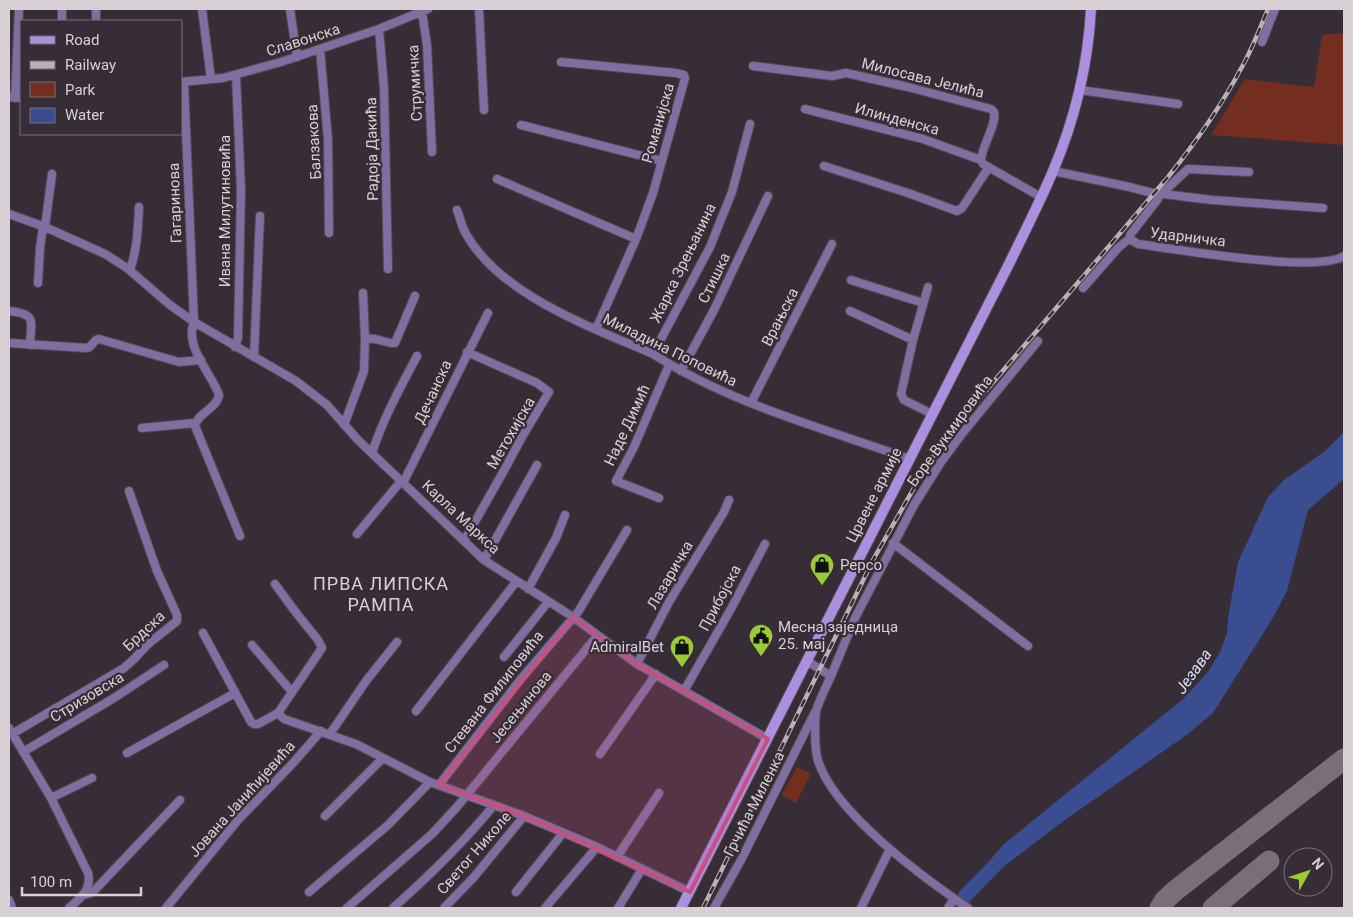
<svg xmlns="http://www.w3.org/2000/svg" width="1353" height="917" font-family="Roboto,sans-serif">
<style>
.green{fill:#732e20}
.water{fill:#3a4d90}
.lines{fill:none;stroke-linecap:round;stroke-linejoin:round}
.river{stroke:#3a4d90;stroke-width:14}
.taxiway{stroke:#787076;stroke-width:21}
.minor-casing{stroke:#544b53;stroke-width:10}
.secondary-casing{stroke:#544b53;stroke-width:12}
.minor{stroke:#806ea0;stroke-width:8}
.secondary{stroke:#ad8fdf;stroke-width:10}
.rail-casing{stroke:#b8b2b7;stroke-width:4.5}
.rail{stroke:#372d36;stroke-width:2.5;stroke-dasharray:8;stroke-linecap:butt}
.marked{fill:#c85080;fill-opacity:0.2;stroke:#c85080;stroke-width:4;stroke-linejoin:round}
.labels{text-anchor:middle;stroke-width:4.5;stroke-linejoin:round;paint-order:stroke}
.street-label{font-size:15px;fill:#d7d1d6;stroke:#372d36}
.poi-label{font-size:15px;fill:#d7d1d6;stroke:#372d36;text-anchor:start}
.water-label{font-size:16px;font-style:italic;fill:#d6ddf2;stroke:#372d36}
.quarter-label{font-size:18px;letter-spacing:1px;fill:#d7d1d6;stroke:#372d36}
</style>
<rect width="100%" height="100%" fill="#372d36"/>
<path class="green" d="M1344 33V145L1211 135 1245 79 1314 87 1322 35Z
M797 767 811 774 796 803 782 795Z"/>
<path class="water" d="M1344 432V479L1308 510 1287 591 1271 621 1213 713 1188 734 1062 822 998 871 991 859 1004 844 1183 699 1208 672 1220 652 1227 633 1228 618 1238 562 1268 497 1284 480 1325 451Z"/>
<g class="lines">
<path class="river" d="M965 896 1008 852
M957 908 958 907"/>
<path class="taxiway" d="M1160 908 1165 900 1176 890 1344 759
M1213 908 1269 861"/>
<defs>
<path id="minor" d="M96 9V21
M202 9 211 79
M290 9 297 57
M479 9 484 110
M422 12 427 45 432 152
M62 21V9
M379 29 384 88 388 269
M1262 42 1275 9
M320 49 328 140 329 233
M561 62 676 73 684 75 685 78 653 193 636 239 596 329
M753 66 832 76 846 73 908 87 991 109 994 112C997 125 982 145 981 160L983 164 1041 197
M181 82 223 78 281 62 379 29 428 9
M184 82 194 322C184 347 211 372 219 395 217 409 197 413 195 426L240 536
M1080 90 1178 104
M9 97 21 98
M15 98 19 9
M805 109 923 139 981 160
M521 125 662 161
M824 166 908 193 957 211 962 208 989 167
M1053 171 1125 186 1157 194 1158 199 1130 235 1131 240 1138 244C1177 249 1316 274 1344 256
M497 179 636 239
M1163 194 1212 200 1323 208
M1160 195 1188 169 1249 172
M457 210C459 215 461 222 463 228 494 293 591 327 653 354 731 404 823 428 910 459
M9 214 45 227 105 254 127 268 170 305 194 322 296 381 327 405 358 440 484 560 573 617 637 664 768 739
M45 227 52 174
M130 270C137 250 138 229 139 207
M851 280 923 303
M38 283 40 248 43 226
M928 287 913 340 901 394 904 400 932 414
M1083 288 1118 248 1130 238
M9 311C37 314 31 320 30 345
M850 311 913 340
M365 339C376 336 385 344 395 343L415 296
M9 343 87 348C93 347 93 339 99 339L179 362 201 360
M235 347 238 338 241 190 236 75
M653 354 710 247 732 192 750 124
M254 357 260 216
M681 371 714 310 768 196
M751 403 832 244
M344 425 364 371 365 339 363 293
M142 428 195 423
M372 453C383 419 400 388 417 356
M403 483 488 313
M659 498 616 481 634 447 669 365
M357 534 401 481
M464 541 506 467 522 437 549 392 537 383 467 352
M893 543 1028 646
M484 560 537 465
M528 589 556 538 565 515
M203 633 251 722 254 724H258L278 713 322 648 318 640 294 610 275 584
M252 645 292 692
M504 657 548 602
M807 661 831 676C826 687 821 697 817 708 814 716 815 748 817 757 830 810 924 878 968 908
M637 664 669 602 724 512 729 500
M831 676 855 618 914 505 941 462 961 435 1038 341
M684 691 732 607 765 544
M416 711 516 582
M278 713 284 719 356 744 430 782 524 816 597 847 690 892
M9 728 51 798 88 873C92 889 81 898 69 908
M12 734 124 668 134 659 148 644 177 621V615L157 571 129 491
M330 734 366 681 397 642
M23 752 114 698 164 665
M127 753 235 693
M600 754 656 674
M439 785 520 680 578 612 627 530
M51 798 92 778
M325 816 383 758
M617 857 659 793
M309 892 388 825 430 782
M516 892 563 833
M84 895 93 892 180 800
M9 900 12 908
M166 908 238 820 294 762 321 731
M347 908 432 834 456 808 597 636
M393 908C429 876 464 842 494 805
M444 908 474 877 524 816
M545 908 597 847
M618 908 642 869
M714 908 741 860 815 712
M861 908 890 849
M948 908 954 899"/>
<path id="secondary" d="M681 908 1009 264C1024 233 1040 202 1053 171 1075 119 1088 65 1091 9"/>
</defs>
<use href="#minor" class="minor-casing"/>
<use href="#secondary" class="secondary-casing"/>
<use href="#minor" class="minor"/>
<use href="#secondary" class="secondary"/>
<defs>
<path id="rail" d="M703 908 873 560 927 465 954 428 1168 177C1196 142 1222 105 1243 65 1253 47 1260 28 1268 9"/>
</defs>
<use href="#rail" class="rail-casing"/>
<use href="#rail" class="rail"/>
</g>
<path class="marked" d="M573 617 637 664 768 739 690 892 524 816 439 785Z"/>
<defs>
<symbol id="shop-pin" viewBox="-11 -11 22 30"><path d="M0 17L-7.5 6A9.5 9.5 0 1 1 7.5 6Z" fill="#9bcb33" stroke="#372d36"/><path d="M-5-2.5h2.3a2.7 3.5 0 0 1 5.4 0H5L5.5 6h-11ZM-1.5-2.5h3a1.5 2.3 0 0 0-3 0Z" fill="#111"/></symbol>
<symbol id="civic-pin" viewBox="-11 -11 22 30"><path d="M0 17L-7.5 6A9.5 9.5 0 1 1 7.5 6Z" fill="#9bcb33" stroke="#372d36"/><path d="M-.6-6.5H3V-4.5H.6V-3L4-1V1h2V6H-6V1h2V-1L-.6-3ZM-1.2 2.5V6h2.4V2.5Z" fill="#111"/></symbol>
</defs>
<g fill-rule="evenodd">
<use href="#shop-pin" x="808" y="551" width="28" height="38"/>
<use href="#civic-pin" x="747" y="622" width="28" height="38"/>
<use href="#shop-pin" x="668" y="633" width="28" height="38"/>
</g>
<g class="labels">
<g class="street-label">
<text transform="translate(303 40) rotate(-18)" y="5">Славонска</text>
<text transform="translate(923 78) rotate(14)" y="5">Милосава Јелића</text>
<text transform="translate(415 83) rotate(-93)" y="5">Струмичка</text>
<text transform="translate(897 119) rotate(15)" y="5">Илинденска</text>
<text transform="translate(658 123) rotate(-74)" y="5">Романијска</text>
<text transform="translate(314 142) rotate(-93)" y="5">Балзакова</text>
<text transform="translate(372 149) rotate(-91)" y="5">Радоја Дакића</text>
<text transform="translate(175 203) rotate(-92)" y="5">Гагаринова</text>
<text transform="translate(225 211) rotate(-90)" y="5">Ивана Милутиновића</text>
<text transform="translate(1188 237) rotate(7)" y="5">Ударничка</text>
<text transform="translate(683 263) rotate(-64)" y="5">Жарка Зрењанина</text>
<text transform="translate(714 278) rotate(-64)" y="5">Стишка</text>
<text transform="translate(780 317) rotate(-63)" y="5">Врањска</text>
<text transform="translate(670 350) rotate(26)" y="5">Миладина Поповића</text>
<text transform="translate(433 392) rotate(-65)" y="5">Дечанска</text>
<text transform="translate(627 425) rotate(-65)" y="5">Наде Димић</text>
<text transform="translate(950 431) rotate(-54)" y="5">Боре Вукмировића</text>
<text transform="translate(511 433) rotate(-60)" y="5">Метохијска</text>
<text transform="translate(874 495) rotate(-63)" y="5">Црвене армије</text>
<text transform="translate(461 517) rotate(43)" y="5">Карла Маркса</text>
<text transform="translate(670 575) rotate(-60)" y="5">Лазаричка</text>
<text transform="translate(720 598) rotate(-62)" y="5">Прибојска</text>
<text transform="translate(144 631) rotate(-43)" y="5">Брдска</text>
<text transform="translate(494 692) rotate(-52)" y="5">Стевана Филиповића</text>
<text transform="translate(87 697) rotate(-31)" y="5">Стризовска</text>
<text transform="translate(521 707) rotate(-51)" y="5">Јесењинова</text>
<text transform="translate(242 799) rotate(-48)" y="5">Јована Јанићијевића</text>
<text transform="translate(754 804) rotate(-63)" y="5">Грчића Миленка</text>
<text transform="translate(474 853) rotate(-49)" y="5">Светог Николе</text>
</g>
<g class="poi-label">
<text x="840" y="570">Pepco</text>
<text x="778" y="632">Месна заједница<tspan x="778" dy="17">25. мај</tspan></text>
<text x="664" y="652" text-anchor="end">AdmiralBet</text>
</g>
<g class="water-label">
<text transform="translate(1193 671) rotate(-55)" y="6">Језава</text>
</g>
<g class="quarter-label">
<text x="381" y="590">ПРВА ЛИПСКА<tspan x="381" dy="21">РАМПА</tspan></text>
</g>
</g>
<rect width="1353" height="917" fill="none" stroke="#d7d1d6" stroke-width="20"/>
<rect x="20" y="20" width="162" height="115" fill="#372d36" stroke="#776f76"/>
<rect x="30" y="36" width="25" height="8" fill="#ad8fdf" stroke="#776f76"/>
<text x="65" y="45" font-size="15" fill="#d7d1d6">Road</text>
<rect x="30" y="61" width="25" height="8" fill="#b8b2b7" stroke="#776f76"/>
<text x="65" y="70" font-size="15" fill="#d7d1d6">Railway</text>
<rect x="30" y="82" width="25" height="15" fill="#732e20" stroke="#776f76"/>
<text x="65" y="95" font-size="15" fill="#d7d1d6">Park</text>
<rect x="30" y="108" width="25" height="15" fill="#3a4d90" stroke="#776f76"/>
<text x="65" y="120" font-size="15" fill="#d7d1d6">Water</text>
<g transform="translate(1308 872) rotate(50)"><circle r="24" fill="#372d36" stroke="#776f76"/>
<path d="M0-4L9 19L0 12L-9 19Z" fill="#9bcb33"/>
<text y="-8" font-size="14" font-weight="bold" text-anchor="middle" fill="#d7d1d6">N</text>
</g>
<path d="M22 887v8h119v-8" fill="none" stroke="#d7d1d6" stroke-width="2.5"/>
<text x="30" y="887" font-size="15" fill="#d7d1d6" stroke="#372d36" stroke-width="4" paint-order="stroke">100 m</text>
</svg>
